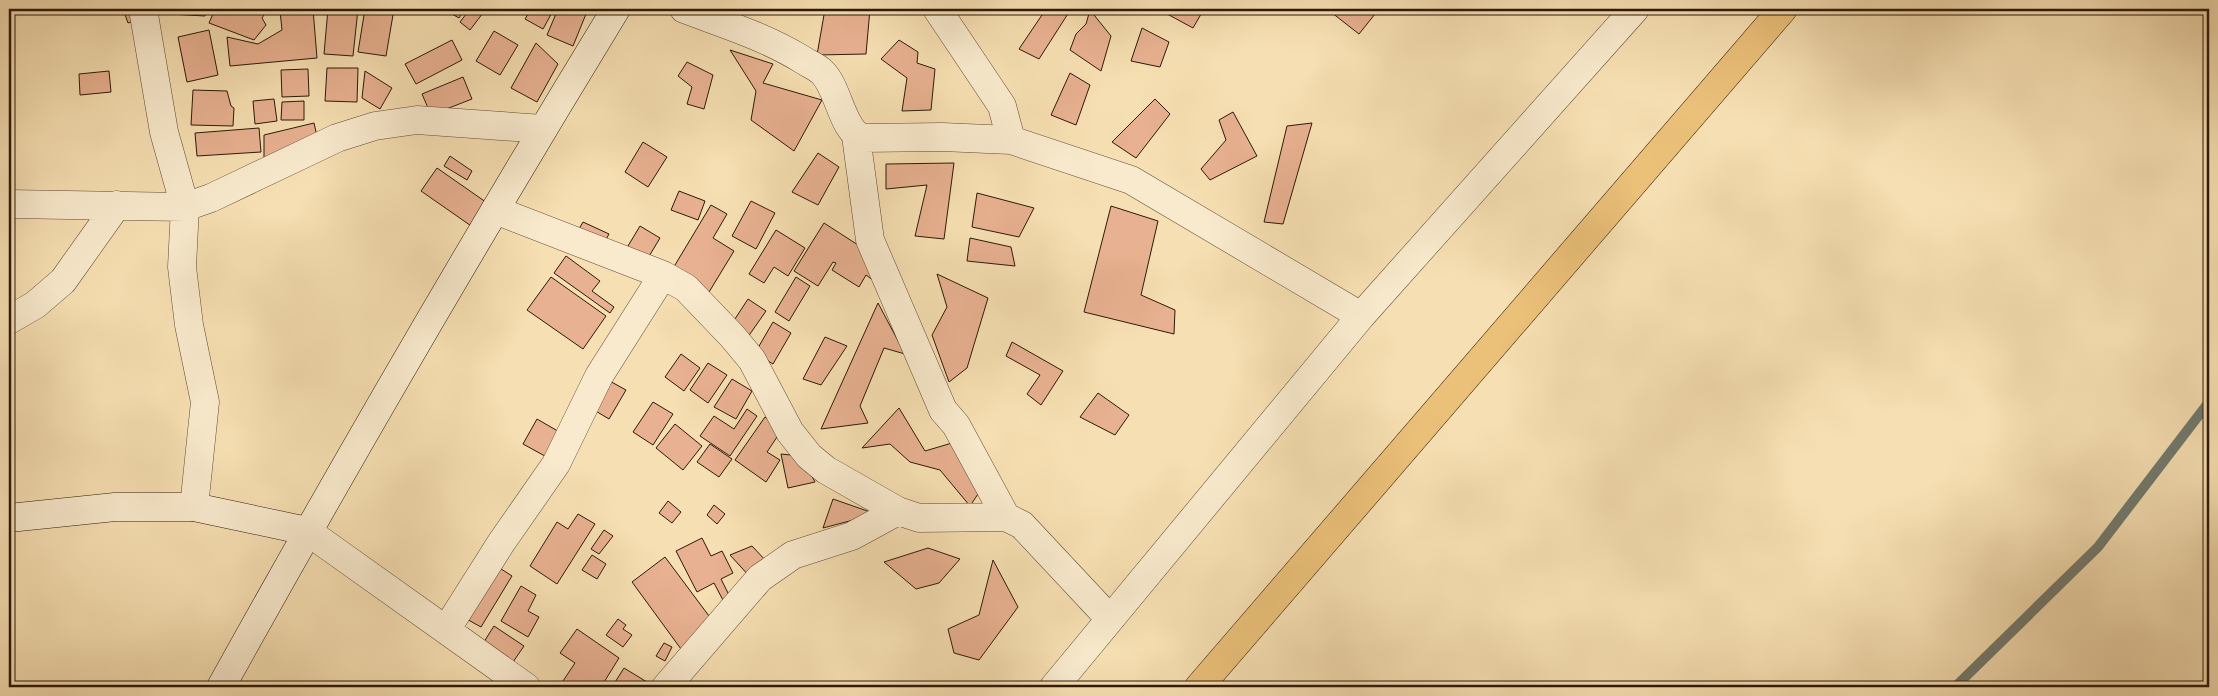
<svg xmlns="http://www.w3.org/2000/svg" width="2218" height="696" font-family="'Libre Bodoni',serif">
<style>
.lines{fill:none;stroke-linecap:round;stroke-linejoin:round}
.stream{stroke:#717a6f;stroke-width:10}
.building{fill:#e8b191;stroke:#2d190a}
.street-casing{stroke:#5f4a34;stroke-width:29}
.secondary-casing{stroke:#2d190a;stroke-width:29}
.highway-casing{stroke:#2d190a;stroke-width:29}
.street{stroke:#f9eacd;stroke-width:28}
.secondary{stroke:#f9eacd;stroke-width:28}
.highway{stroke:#ebc079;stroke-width:28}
</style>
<rect width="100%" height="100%" fill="#f6dfb2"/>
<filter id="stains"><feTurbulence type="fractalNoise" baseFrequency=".004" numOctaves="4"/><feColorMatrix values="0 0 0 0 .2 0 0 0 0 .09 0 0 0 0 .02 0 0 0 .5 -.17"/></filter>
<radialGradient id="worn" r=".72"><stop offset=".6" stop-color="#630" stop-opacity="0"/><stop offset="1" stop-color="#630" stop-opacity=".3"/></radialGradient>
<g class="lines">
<path class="stream" d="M 1955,687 L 2098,547 L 2209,402"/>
</g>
<path class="building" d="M 123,9 L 139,9 L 142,18 L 128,23 Z
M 171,9 L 206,9 L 205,16 L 170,14 Z
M 215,9 L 276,9 L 268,9 L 262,18 L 266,25 L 254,40 L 209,23 Z
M 313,9 L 317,58 L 230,66 L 227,37 L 258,44 L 282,30 L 280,11 Z
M 328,9 L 358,9 L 353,56 L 324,54 Z
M 365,9 L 394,9 L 386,56 L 358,52 Z
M 443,9 L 465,9 L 459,18 Z
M 470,9 L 486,9 L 470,30 L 460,22 Z
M 531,9 L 554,9 L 543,29 L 525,19 Z
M 558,9 L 588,9 L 573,46 L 547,35 Z
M 825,9 L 870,9 L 866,54 L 817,55 Z
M 1046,9 L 1071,9 L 1039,59 L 1019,49 Z
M 1158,9 L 1204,9 L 1193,28 Z
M 1327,9 L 1379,9 L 1359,34 Z
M 1090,10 L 1111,36 L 1101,71 L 1070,50 L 1076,34 L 1086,24 Z
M 1142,28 L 1169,42 L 1160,67 L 1131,61 Z
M 209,30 L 218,75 L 187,82 L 178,37 Z
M 494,31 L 518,45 L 500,75 L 476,61 Z
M 452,40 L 462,60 L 416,84 L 405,64 Z
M 899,40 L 918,52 L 917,63 L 935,69 L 931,110 L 902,111 L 907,78 L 881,59 Z
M 536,43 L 558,64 L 537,102 L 511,88 Z
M 730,50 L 773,64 L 763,83 L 822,100 L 794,151 L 751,120 L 756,91 Z
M 687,62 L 713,75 L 704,109 L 687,104 L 692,87 L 678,76 Z
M 327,68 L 358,68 L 357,102 L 325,101 Z
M 308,69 L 309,96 L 282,97 L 281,70 Z
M 109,71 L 111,92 L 80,95 L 79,74 Z
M 365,71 L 392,88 L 380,109 L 362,98 Z
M 1070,73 L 1090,85 L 1076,125 L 1051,115 Z
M 463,77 L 472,99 L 431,115 L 422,94 Z
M 193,90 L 227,91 L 231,106 L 234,108 L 233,126 L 191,125 Z
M 274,99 L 277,121 L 255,124 L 253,101 Z
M 1155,99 L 1170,114 L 1136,158 L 1112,142 Z
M 304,101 L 304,120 L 281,120 L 282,102 Z
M 1233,112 L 1257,156 L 1210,180 L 1201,169 L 1226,140 L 1219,120 Z
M 314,123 L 319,145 L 264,160 L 264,135 Z
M 1312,123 L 1283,224 L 1264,222 L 1287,126 Z
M 259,128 L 261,152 L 197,156 L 195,133 Z
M 643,142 L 667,157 L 648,187 L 625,172 Z
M 818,153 L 839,167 L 818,205 L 792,192 Z
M 450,156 L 472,171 L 467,180 L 444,166 Z
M 954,163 L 944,239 L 915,236 L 927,185 L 886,189 L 886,164 Z
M 437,168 L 493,207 L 477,230 L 421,191 Z
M 679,191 L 705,201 L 698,220 L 671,210 Z
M 977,193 L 1034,208 L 1019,237 L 972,227 Z
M 751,201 L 775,213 L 756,249 L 732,236 Z
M 711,205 L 727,214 L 713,238 L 734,251 L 706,297 L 669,275 Z
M 1111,206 L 1158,221 L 1141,295 L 1175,310 L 1174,334 L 1084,312 Z
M 583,222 L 609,234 L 603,245 L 576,234 Z
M 824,223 L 872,254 L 878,284 L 866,275 L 859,287 L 832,270 L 836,263 L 833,262 L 818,286 L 794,271 Z
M 640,226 L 660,238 L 645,263 L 625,251 Z
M 776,230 L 805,248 L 788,276 L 774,267 L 764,283 L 749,274 Z
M 970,238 L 1011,247 L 1015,266 L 967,261 Z
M 566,256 L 600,281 L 592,291 L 614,307 L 610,313 L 554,273 Z
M 937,274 L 988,298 L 967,368 L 949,382 L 932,335 L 947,307 Z
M 551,277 L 606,316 L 583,349 L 527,310 Z
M 796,277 L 810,286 L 789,321 L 775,312 Z
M 748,299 L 766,311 L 743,344 L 729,328 Z
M 878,303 L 905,354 L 884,348 L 860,406 L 868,423 L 821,429 Z
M 773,322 L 791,333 L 773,364 L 755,353 Z
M 825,337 L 847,346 L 821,385 L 803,379 Z
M 1012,342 L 1063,371 L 1041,405 L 1027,394 L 1040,375 L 1006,356 Z
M 681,354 L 700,368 L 684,391 L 665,377 Z
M 708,363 L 727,375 L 708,403 L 690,390 Z
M 606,379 L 626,390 L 609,419 L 589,407 Z
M 732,379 L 752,391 L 736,419 L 714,407 Z
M 1098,393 L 1129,415 L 1115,435 L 1080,417 Z
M 653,402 L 673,414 L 653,445 L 633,432 Z
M 899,408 L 925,451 L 952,443 L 978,494 L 970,506 L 940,470 L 910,462 L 890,444 L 862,448 Z
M 747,409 L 757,416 L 730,456 L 700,436 L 714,416 L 734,429 Z
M 765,417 L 783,428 L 767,452 L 780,460 L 766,482 L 735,460 Z
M 537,419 L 568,437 L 554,461 L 523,444 Z
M 675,424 L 702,446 L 683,470 L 656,448 Z
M 710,444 L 732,459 L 719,477 L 697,462 Z
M 781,454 L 801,456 L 815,482 L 788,488 Z
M 833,499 L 876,514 L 823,528 Z
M 668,501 L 681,512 L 672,523 L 659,513 Z
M 714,505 L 725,514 L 717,524 L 707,515 Z
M 578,514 L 595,524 L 557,584 L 530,566 L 557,522 L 568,529 Z
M 604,530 L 613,536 L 599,554 L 591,549 Z
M 702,538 L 711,556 L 722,551 L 733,573 L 721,579 L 732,601 L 725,604 L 714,583 L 697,592 L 676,551 Z
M 752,546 L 768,563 L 751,578 L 730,555 Z
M 928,548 L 960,559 L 939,583 L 916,589 L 884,562 Z
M 592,555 L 606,564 L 597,579 L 582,570 Z
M 665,557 L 715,624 L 681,649 L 632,582 Z
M 993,560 L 1018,607 L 979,660 L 954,653 L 948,629 L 979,615 Z
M 495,565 L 512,576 L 481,627 L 463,617 Z
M 521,586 L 536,595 L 528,611 L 539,617 L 528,637 L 501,621 Z
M 618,619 L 626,625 L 623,629 L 632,635 L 623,647 L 606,635 Z
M 494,626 L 524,646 L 511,665 L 482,645 Z
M 577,629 L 619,658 L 601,687 L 559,687 L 575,663 L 560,653 Z
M 664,643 L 672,647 L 665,661 L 656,656 Z
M 624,668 L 647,682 L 643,687 L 612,687 Z"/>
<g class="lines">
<defs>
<path id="street" d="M 143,9 L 164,132 L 185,207 L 182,267 L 189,325 L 205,402 L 194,507
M 684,9 C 724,24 766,37 803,60 C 809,64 817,67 822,72 C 839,88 842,132 863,138 L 942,137 L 1011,140 L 1131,180 L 1361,316
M 937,9 L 1002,106 L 1011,140
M 856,136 L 870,240 L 943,410 L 956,425 L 1006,517
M 9,204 L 185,207 L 211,198 L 337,138 L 375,126 L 417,120 L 543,129
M 495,210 L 663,275 L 686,288 L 732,336 L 752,360 L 790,432 L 809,456 L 826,470 L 898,511 L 919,518 L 1006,517 L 1022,525 L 1110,619
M 9,320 L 35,305 L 63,281 L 117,205
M 307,531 L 526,687
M 446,630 L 501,543 L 556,464 L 599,376 L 663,275
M 666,687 L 760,578 L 793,555 L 852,536 L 898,511
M 1054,687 L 1361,316 L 1635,9"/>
<path id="secondary" d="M 9,518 L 115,507 L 194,507 L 307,531
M 221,687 C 348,458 480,232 616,9"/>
<path id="highway" d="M 1199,687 L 1783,9"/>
</defs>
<use href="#street" class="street-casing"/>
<use href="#secondary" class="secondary-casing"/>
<use href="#highway" class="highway-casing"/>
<use href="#street" class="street"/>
<use href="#secondary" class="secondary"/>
<use href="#highway" class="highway"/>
</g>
<rect width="2218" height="696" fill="none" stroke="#f6dfb2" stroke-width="30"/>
<rect x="10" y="10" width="2198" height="676" fill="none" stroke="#2d190a" stroke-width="2.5"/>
<rect x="15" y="15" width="2188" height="666" fill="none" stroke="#2d190a"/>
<rect width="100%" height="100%" filter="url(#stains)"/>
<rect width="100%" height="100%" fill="url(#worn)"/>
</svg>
